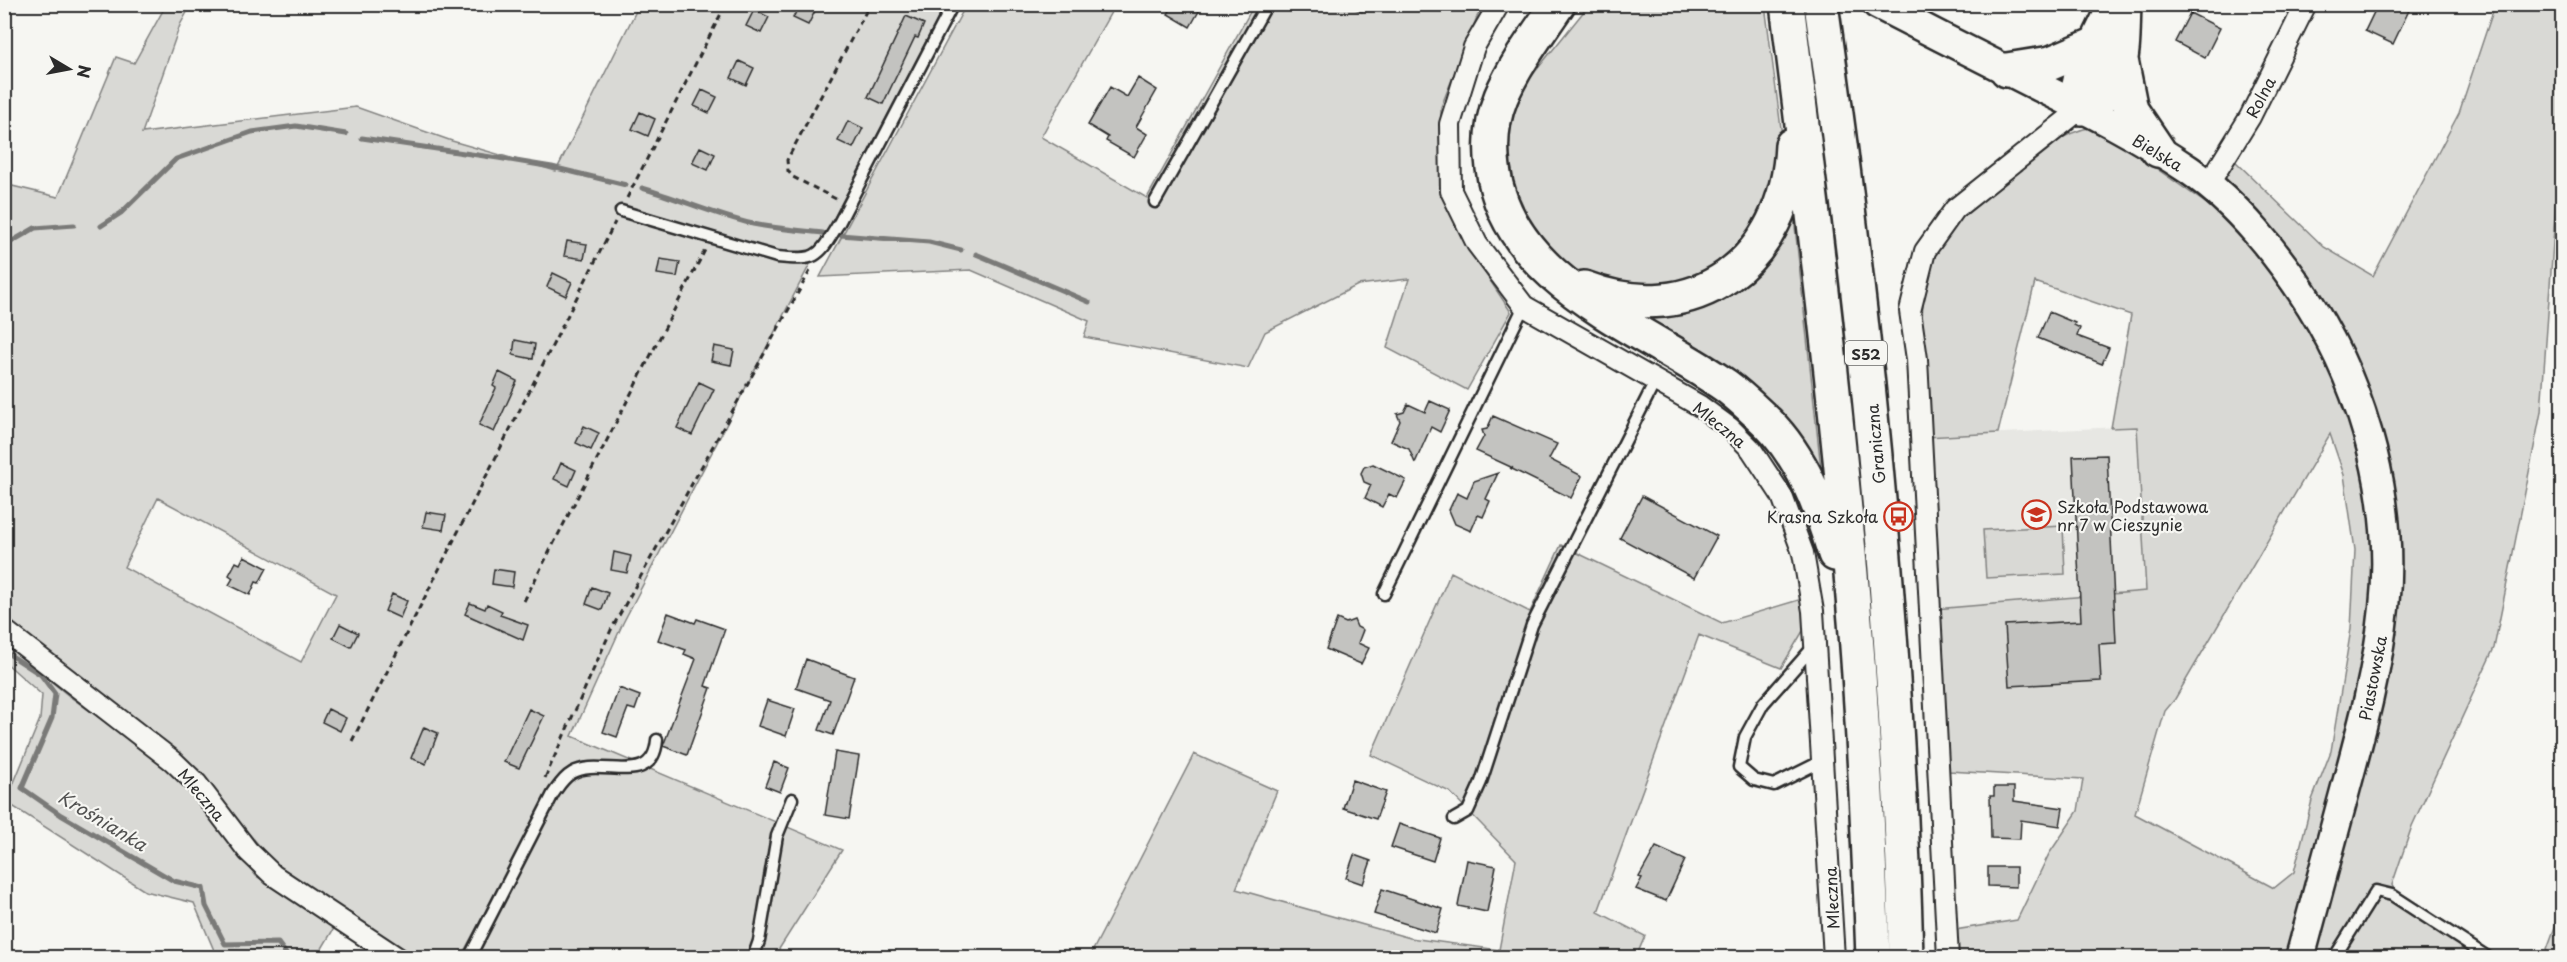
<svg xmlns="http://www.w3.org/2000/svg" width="2567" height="962" font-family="'Playpen Sans',sans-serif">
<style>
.built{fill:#e7e7e3}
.green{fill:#d9d9d5;stroke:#828280;stroke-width:1.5;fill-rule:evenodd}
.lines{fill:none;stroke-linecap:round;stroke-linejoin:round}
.stream{stroke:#7a7a78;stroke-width:5}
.building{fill:#c3c3c0;stroke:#2b2b2b;stroke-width:1.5}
.lane-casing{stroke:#2b2b2b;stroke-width:15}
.street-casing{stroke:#2b2b2b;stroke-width:24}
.secondary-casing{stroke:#2b2b2b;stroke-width:33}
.highway-casing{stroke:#2b2b2b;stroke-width:38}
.path{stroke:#2b2b2b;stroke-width:3;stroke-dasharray:6 4.5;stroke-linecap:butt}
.lane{stroke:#f6f6f2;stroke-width:10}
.street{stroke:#f6f6f2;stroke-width:20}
.secondary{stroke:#f6f6f2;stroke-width:28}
.highway{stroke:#f6f6f2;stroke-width:33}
.labels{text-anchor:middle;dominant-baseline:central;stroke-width:4.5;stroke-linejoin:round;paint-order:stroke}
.shield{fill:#f6f6f2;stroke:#686867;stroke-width:1.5}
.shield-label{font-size:15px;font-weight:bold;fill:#2b2b2b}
.street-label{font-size:16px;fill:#2b2b2b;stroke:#f6f6f2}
.poi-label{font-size:16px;fill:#2b2b2b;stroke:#f6f6f2;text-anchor:start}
.water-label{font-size:18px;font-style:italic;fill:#525251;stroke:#f6f6f2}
</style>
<rect width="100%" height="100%" fill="#f6f6f2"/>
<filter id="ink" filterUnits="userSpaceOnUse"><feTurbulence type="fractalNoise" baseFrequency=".0167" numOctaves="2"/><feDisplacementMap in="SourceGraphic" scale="12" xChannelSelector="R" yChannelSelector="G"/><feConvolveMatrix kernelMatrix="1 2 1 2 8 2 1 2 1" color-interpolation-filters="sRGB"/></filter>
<g filter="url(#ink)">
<path class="built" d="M 2137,426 L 2146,592 L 1935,609 L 1926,437 Z"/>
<path class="green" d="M 1464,4 L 1479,12 L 1441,107 L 1441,192 L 1475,258 L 1511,312 L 1467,390 L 1387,348 L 1409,279 L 1358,285 L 1265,332 L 1248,368 L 1084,337 L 1089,321 L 971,270 L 820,277 L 966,5 L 1115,5 L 1041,137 L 1147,198 L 1254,5 L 1347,5 L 1362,12 L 1366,5 Z
M 166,5 L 191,5 L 180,25 L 142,133 L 356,107 L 452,141 L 556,171 L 639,5 L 945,5 L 623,623 L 572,736 L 842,850 L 774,957 L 476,957 L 497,916 L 524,839 L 461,957 L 409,957 L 280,870 L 182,755 L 5,618 L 4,184 L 58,197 L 116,57 L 134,63 ZM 158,498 L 336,594 L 301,662 L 124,567 Z
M 1589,5 L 1765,5 L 1782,136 L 1775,187 L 1753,234 L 1728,261 L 1693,280 L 1663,288 L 1589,278 L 1552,254 L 1524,220 L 1509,178 L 1509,126 L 1526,83 Z
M 2495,5 L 2562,5 L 2562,116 L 2541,412 L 2494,648 L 2412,826 L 2392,885 L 2403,909 L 2481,957 L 2319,957 L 2318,941 L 2397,553 L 2374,406 L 2342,344 L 2223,182 L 2234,160 L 2324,247 L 2373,276 L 2459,113 Z
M 2093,127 L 2106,133 L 2228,219 L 2304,313 L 2347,404 L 2365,470 L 2375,555 L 2363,670 L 2290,957 L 2064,958 L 2047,954 L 2046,958 L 1956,957 L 1955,930 L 2017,920 L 2049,854 L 2078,811 L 2083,779 L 1949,771 L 1945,699 L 1935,609 L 2146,591 L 2137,427 L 2111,428 L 2131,315 L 2035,282 L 1998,433 L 1926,437 C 1924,372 1908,284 1950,229 C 1966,208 1991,192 2011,175 C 2035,155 2062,132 2093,127 ZM 2330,434 L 2344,475 L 2355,550 L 2351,629 L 2331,751 L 2312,800 L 2294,872 L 2274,888 L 2135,814 L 2165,711 L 2175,699 Z
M 1791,217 L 1794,217 L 1822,478 L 1621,311 L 1645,311 Z
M 2063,526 L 2065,574 L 1986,578 L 1983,530 Z
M 1561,545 L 1722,623 L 1802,599 L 1803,631 L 1781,668 L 1699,635 L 1598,912 L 1645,936 L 1636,957 L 1089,958 L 1194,754 L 1277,791 L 1236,889 L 1410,938 L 1499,950 L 1516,860 L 1450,792 L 1371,755 L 1451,572 L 1530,612 Z
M 4,643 L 69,696 L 183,778 L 256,876 L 336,925 L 317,957 L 216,955 L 194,903 L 145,891 L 6,802 L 40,719 L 42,695 L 5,662 Z
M 2562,908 L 2562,957 L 2544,957 Z"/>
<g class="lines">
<path class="stream" d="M 362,138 L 498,158 L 552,167 L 626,185
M 642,188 C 680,199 715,215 753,224 C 776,229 800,230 823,233
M 101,226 L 121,213 L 176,159 L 252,132 L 296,126 L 346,134
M 840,235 L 929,242 L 961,250
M 4,246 L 35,228 L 74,225
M 976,254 L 1089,302
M 4,651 L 41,675 L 55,694 L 52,718 L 22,788 L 61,815 L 174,881 L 203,888 L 206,906 L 225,944 L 278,943 L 289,958"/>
</g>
<path class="building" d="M 800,4 L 807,4 L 816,9 L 808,25 L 793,18 Z
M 1174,4 L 1203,4 L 1190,27 L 1168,14 Z
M 2378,4 L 2412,4 L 2393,44 L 2365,31 Z
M 754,10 L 769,17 L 761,33 L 746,26 Z
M 2190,13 L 2220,28 L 2205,58 L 2175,42 Z
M 906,16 L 924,24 L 918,38 L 915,37 L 883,104 L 868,97 Z
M 739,61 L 754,68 L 746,85 L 731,78 Z
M 1138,78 L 1157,90 L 1136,127 L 1147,134 L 1134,157 L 1106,141 L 1108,137 L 1088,125 L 1110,87 L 1127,97 Z
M 702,90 L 717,97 L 709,113 L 694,106 Z
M 640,112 L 655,119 L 648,136 L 632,129 Z
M 848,121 L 863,128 L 853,148 L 838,141 Z
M 700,147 L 715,154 L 708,170 L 692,163 Z
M 567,241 L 587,244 L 584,259 L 564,256 Z
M 660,259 L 680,262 L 677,277 L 657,274 Z
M 553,273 L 572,282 L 566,296 L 547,287 Z
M 2049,312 L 2075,323 L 2074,325 L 2080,328 L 2077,336 L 2109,348 L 2102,364 L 2038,338 Z
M 515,340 L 535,344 L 533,359 L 513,355 Z
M 714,346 L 734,350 L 731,365 L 711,361 Z
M 499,372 L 517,381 L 494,432 L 479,425 L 496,388 L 493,386 Z
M 699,382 L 714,389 L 692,435 L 677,428 Z
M 1430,401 L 1450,410 L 1440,432 L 1431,427 L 1415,463 L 1409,449 L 1391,441 L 1400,421 L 1397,414 L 1404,412 L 1408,404 L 1425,412 Z
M 1493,416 L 1557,444 L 1549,459 L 1582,476 L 1571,498 L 1510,468 L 1513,468 L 1476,451 L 1484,436 L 1482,430 L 1487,429 Z
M 584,426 L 599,433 L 591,450 L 576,443 Z
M 2107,455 L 2116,643 L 2099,644 L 2101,681 L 2009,686 L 2005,625 L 2081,621 L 2073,456 Z
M 561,463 L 576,470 L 569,486 L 554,479 Z
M 1373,464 L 1406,480 L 1397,498 L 1389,494 L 1382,507 L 1365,498 L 1371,485 L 1364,482 L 1361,473 L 1364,467 Z
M 1498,473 L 1486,499 L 1490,501 L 1483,517 L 1478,515 L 1471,531 L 1455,524 L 1449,510 L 1457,493 L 1467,498 L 1474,481 Z
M 1642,496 L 1717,536 L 1694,578 L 1620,538 Z
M 426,512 L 446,515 L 443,530 L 423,527 Z
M 614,552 L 631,556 L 627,573 L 611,570 Z
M 244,556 L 267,568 L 259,583 L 256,582 L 250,595 L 229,585 L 233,578 L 229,575 L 236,562 L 240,564 Z
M 494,569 L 514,572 L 512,587 L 492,584 Z
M 592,587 L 608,593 L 602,610 L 586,604 Z
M 392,594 L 407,601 L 400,618 L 385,611 Z
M 470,603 L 485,609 L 487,604 L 502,611 L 500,615 L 528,625 L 523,640 L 465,614 Z
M 668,613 L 695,623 L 697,619 L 725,629 L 705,686 L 711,688 L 687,755 L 663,746 L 696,659 L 684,654 L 686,650 L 658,640 Z
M 1337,619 L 1346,623 L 1354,620 L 1357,627 L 1363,630 L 1358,643 L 1369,648 L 1361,664 L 1326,649 Z
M 340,624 L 358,633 L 351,647 L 333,638 Z
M 806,659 L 854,677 L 833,735 L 819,730 L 830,700 L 796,688 Z
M 619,688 L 640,696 L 635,710 L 628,708 L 617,737 L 603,732 Z
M 767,700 L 795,709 L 786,736 L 758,726 Z
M 328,709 L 346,718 L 340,731 L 322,722 Z
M 529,709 L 544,716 L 519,768 L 504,762 Z
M 424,727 L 438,733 L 426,764 L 411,758 Z
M 835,752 L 859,756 L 849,819 L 825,815 Z
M 774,762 L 789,768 L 780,792 L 765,786 Z
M 1352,780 L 1386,792 L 1376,819 L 1343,808 Z
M 1994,787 L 2014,787 L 2014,801 L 2063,808 L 2060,826 L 2021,820 L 2020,839 L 1991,838 L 1990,796 L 1994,796 Z
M 1399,824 L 1440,838 L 1433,861 L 1391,847 Z
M 1656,847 L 1685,860 L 1666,901 L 1636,889 L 1642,878 L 1639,877 Z
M 1354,855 L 1371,861 L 1363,884 L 1346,878 Z
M 1467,860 L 1496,866 L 1487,912 L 1458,906 Z
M 1988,867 L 2016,867 L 2016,887 L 1988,886 Z
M 1382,889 L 1443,909 L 1436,933 L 1374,914 Z"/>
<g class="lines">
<defs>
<path id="lane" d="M 1155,202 L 1267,4
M 621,211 L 777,257 C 819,261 818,257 839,223 L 953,4
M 1384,594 L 1524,306
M 1815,645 L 1763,704 L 1745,737 L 1739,767 L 1754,780 L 1774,785 L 1822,761
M 1454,819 L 1468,811 L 1481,782 L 1532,625 L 1656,380
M 469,958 L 553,794 C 558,787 563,778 572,773 C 600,756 653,790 657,740
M 753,958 L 759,941 L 777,836 L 792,799
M 2334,958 L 2376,891 L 2392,895 L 2489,958"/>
<path id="street" d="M 1499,4 L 1474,47 L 1450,124 L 1451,191 L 1477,244 L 1524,306 L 1700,406 L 1730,428 L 1751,449 L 1782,496 L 1803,553 L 1813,611 L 1834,958
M 2208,185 L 2250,117 L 2306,4
M 4,630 L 173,761 L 197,784 L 248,851 L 273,875 L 398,958
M 1948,958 L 1917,359 L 1910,311 L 1925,251 L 1955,209 L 2082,108"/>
<path id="secondary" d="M 1877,4 C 1931,32 1986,60 2040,87 C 2091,112 2142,138 2189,170 C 2237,203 2280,257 2311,306 C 2366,394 2395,504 2384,608 C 2378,669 2362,728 2346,787 C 2331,844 2315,901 2300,958"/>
<path id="highway" d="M 1558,4 C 1538,34 1515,64 1501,97 C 1492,119 1490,145 1493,168 C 1507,283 1644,328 1726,386 C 1741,397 1754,410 1767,422 C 1803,458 1821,508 1835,554
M 1787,4 C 1813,210 1838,415 1855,621 C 1864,733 1869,845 1873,958
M 1821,4 C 1866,320 1898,638 1906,958
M 2116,4 L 2081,76 L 2078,90 L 2082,108 C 2128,92 2122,45 2124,4
M 2121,60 L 2131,110 L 2158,150
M 2007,70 L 2051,63 L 2096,44
M 1584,288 C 1695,331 1787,261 1792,145"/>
</defs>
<use href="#lane" class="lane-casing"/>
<use href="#street" class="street-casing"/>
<use href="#secondary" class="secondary-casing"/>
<use href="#highway" class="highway-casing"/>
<path class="path" d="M 627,198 L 726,4
M 836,199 L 793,177 L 788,171 L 787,160 L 870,4
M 524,601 L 705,250
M 352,741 L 615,222
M 545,778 L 611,630 L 810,271"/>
<use href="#lane" class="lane"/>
<use href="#street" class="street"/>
<use href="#secondary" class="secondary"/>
<use href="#highway" class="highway"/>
</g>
</g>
<defs>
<symbol id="school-ring" viewBox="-11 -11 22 22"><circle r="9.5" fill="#f6f6f2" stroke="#c8321e" stroke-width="1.5"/><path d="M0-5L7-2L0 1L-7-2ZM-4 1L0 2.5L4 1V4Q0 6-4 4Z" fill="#c8321e"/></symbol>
<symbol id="bus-ring" viewBox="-11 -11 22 22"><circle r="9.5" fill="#f6f6f2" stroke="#c8321e" stroke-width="1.5"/><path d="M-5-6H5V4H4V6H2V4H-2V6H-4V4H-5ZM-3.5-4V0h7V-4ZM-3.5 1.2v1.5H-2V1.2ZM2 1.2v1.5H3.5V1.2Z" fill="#c8321e"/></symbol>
</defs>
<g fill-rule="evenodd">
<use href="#school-ring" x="2020" y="498" width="33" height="33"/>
<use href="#bus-ring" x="1882" y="500" width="33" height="33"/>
</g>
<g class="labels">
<rect class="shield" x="1845" y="341" width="42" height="24" rx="4.5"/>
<g class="shield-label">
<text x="1866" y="353">S52</text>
</g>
<g class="street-label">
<text transform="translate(2260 97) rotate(-62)">Rolna</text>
<text transform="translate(2158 152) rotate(31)">Bielska</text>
<text transform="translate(1720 424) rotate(39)">Mleczna</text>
<text transform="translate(1875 444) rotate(-95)">Graniczna</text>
<text transform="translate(2372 678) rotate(-79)">Piastowska</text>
<text transform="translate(202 794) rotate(50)">Mleczna</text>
<text transform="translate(1831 898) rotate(-93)">Mleczna</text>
</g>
<g class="poi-label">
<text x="2057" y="506">Szkoła Podstawowa<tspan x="2057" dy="18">nr 7 w Cieszynie</tspan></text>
<text x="1878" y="516" text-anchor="end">Krasna Szkoła</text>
</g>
<g class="water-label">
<text transform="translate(103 820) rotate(31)">Krośnianka</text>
</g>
</g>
<rect width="2567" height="962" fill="none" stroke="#f6f6f2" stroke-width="24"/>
<rect x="12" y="12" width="2543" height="938" fill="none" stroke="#2b2b2b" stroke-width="2" filter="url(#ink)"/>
<g transform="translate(69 69) rotate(100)" stroke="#f6f6f2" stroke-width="4.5" paint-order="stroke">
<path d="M0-4.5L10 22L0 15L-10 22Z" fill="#2b2b2b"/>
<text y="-9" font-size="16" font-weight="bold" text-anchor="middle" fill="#2b2b2b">N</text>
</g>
</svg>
